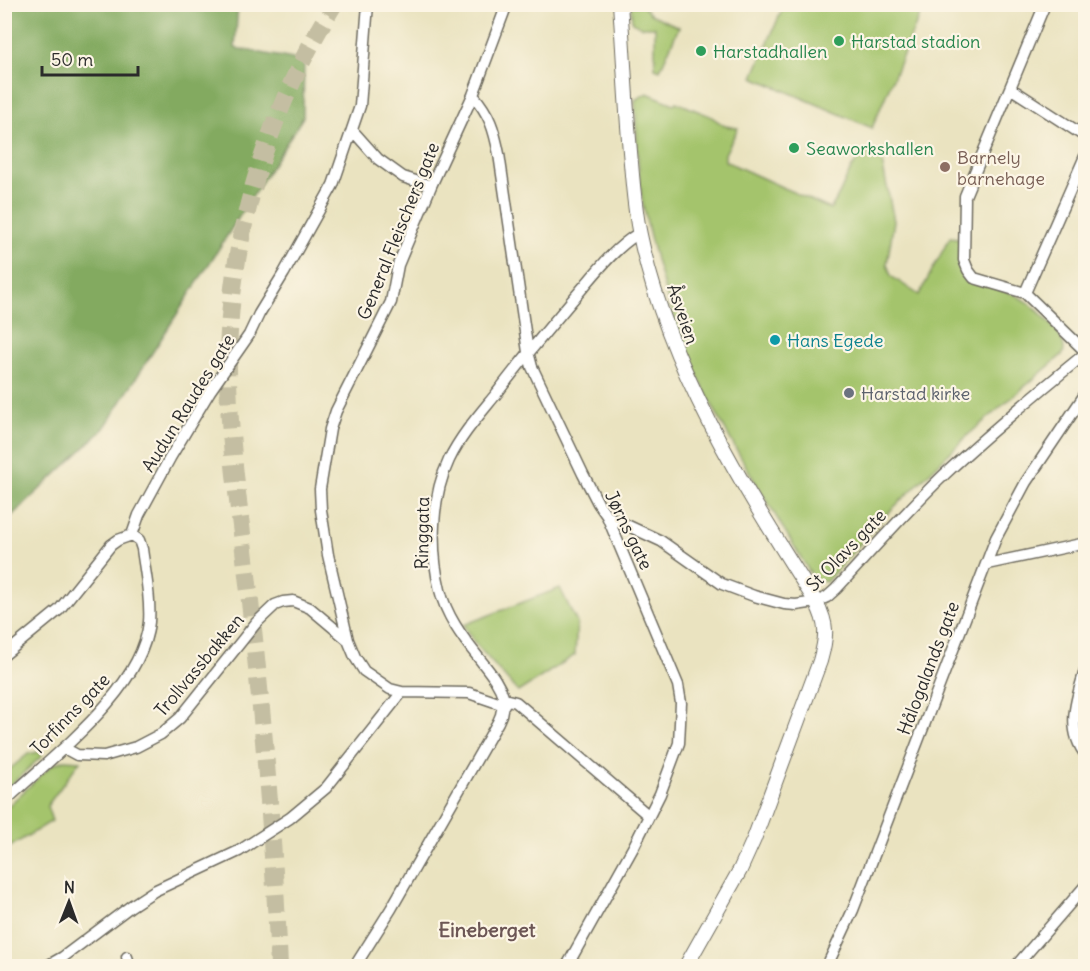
<svg xmlns="http://www.w3.org/2000/svg" width="1090" height="971" font-family="Delius,sans-serif">
<style>
.green{fill:#a4c46c;stroke:#68784c;stroke-width:1.5}
.forest{fill:#83aa60;stroke:#576a46;stroke-width:1.5}
.lines{fill:none;stroke-linecap:round;stroke-linejoin:round}
.trunk-tunnel{stroke:#c4bea2;stroke-width:18;stroke-dasharray:18 9;stroke-linecap:butt}
.minor-casing{stroke:#6e6b5f;stroke-width:13}
.tertiary-casing{stroke:#6e6b5f;stroke-width:16}
.minor{stroke:#fff;stroke-width:10}
.tertiary{stroke:#fff;stroke-width:14}
.leisure-dot{fill:#2e9e5b;stroke:#fcf5e5;stroke-width:2}
.education-dot{fill:#8d6e63;stroke:#fcf5e5;stroke-width:2}
.culture-dot{fill:#0f9aa8;stroke:#fcf5e5;stroke-width:2}
.worship-dot{fill:#6b7280;stroke:#fcf5e5;stroke-width:2}
.labels{text-anchor:middle;dominant-baseline:central;stroke-width:4.5;stroke-linejoin:round;paint-order:stroke}
.leisure-label{font-size:18px;fill:#27864d;stroke:#fcf5e5;text-anchor:start}
.education-label{font-size:18px;fill:#785e54;stroke:#fcf5e5;text-anchor:start}
.street-label{font-size:18px;fill:#2b2b2b;stroke:#fcf5e5}
.culture-label{font-size:18px;fill:#0d838f;stroke:#fcf5e5;text-anchor:start}
.worship-label{font-size:18px;fill:#5b616d;stroke:#fcf5e5;text-anchor:start}
.neighbourhood-label{font-size:20px;font-weight:bold;fill:#6c5655;stroke:#fcf5e5}
</style>
<rect width="100%" height="100%" fill="#fcf5e5"/>
<filter id="ink" filterUnits="userSpaceOnUse"><feTurbulence type="fractalNoise" baseFrequency=".0167" numOctaves="2"/><feDisplacementMap in="SourceGraphic" scale="12" xChannelSelector="R" yChannelSelector="G"/><feConvolveMatrix kernelMatrix="1 2 1 2 8 2 1 2 1" color-interpolation-filters="sRGB"/></filter>
<filter id="wash" filterUnits="userSpaceOnUse"><feTurbulence type="fractalNoise" baseFrequency=".008" numOctaves="4" result="noise"/><feDisplacementMap in="SourceGraphic" scale="24" xChannelSelector="R" yChannelSelector="G"/><feGaussianBlur stdDeviation="1.35" result="paint"/><feColorMatrix in="noise" values="0 0 0 0 0 0 0 0 0 0 0 0 0 0 0 0 0 1.4 0 .05"/><feComposite in="paint" operator="in"/></filter>
<g filter="url(#wash)">
<rect width="100%" height="100%" fill="#eae3c0"/>
<path class="green" d="M 631,5 L 642,5 L 650,14 L 679,27 L 660,70 L 655,68 L 655,27 L 642,27 L 632,22 Z
M 784,5 L 924,5 L 872,128 L 753,77 Z
M 647,93 L 674,104 L 676,102 L 710,116 L 725,126 L 738,128 L 725,154 L 725,161 L 830,209 C 846,191 849,148 880,152 L 894,221 L 887,264 L 891,276 L 919,295 L 950,237 L 959,238 C 961,253 959,269 969,280 C 985,285 1004,289 1019,297 C 1033,305 1070,336 1063,354 L 968,435 L 883,518 L 826,582 L 815,579 L 810,573 C 765,496 714,421 681,337 C 665,295 652,249 643,205 C 637,174 637,133 635,100 Z
M 560,588 L 577,623 L 575,655 L 518,692 L 475,643 L 463,625 Z
M 38,752 L 42,756 L 5,790 L 5,773 L 28,754 Z
M 64,760 L 80,761 L 47,806 L 52,821 L 5,850 L 5,809 L 52,765 Z"/>
<path class="forest" d="M 5,4 L 238,5 L 235,48 L 304,61 L 303,117 L 103,430 L 5,522 Z"/>
</g>
<g filter="url(#ink)">
<g class="lines">
<path class="trunk-tunnel" d="M 279,966 C 274,848 264,729 251,611 C 244,543 233,474 229,405 C 221,263 260,125 334,4"/>
<defs>
<path id="minor" d="M 1010,88 L 1086,137
M 473,95 C 490,115 494,129 499,154 L 528,352 L 532,367 L 583,474 L 598,503 L 607,516 L 678,685 L 681,703 L 679,743 L 660,794 L 634,846 L 567,966
M 353,131 L 378,159 L 403,177 L 431,186
M 1086,154 L 1025,293 L 1086,352
M 639,233 C 613,249 595,274 575,297 C 548,329 522,360 497,393 C 480,414 461,435 449,460 C 431,498 430,550 440,590 C 446,615 462,637 478,657 C 489,671 499,682 504,699 L 516,702 L 649,816
M 1025,293 L 974,278 L 968,270 L 964,260 L 965,196 L 1045,4
M 607,516 L 661,541 L 722,584 L 754,596 L 784,604 L 796,605 L 816,602 L 827,597 L 836,589 C 872,550 907,510 946,473 C 991,431 1038,392 1086,353
M 132,535 L 139,515 L 170,458 L 210,391 L 249,335 L 259,314 L 284,273 L 333,185 L 360,106 L 368,4
M 987,564 L 1086,543
M 4,655 L 59,610 L 111,545 L 118,540 L 132,535
M 1086,667 C 1078,695 1064,728 1086,755
M 504,705 L 469,693 L 402,692 L 390,689 L 364,671 L 355,657 L 348,640 L 328,555 L 321,510 L 320,489 L 330,429 L 336,411 L 391,302 L 398,265 L 431,186 L 473,95 L 507,4
M 64,748 L 77,755 L 104,756 L 136,747 L 161,734 L 180,718 L 256,623 L 275,605 L 283,602 L 293,601 L 310,608 L 348,640
M 4,802 C 51,757 142,691 149,622 C 151,598 145,572 142,549 L 139,540 L 132,535
M 127,957 L 130,966
M 47,966 L 63,957 L 131,906 L 154,891 L 239,851 L 290,818 L 326,788 L 402,692
M 355,966 L 391,909 L 498,722 L 501,715 L 504,699
M 827,966 L 853,910 L 996,538 L 1026,482 L 1086,393
M 1016,966 L 1086,885"/>
<path id="tertiary" d="M 620,4 C 624,57 626,110 631,163 C 633,187 635,212 640,235 C 668,369 744,488 816,602 C 828,625 827,636 820,661 L 754,839 L 740,870 L 686,966"/>
</defs>
<use href="#minor" class="minor-casing"/>
<use href="#tertiary" class="tertiary-casing"/>
<use href="#minor" class="minor"/>
<use href="#tertiary" class="tertiary"/>
</g>
</g>
<g class="leisure-dot">
<circle cx="839" cy="41" r="6"/>
<circle cx="701" cy="51" r="6"/>
<circle cx="794" cy="148" r="6"/>
</g>
<circle class="education-dot" cx="945" cy="167" r="6"/>
<circle class="culture-dot" cx="775" cy="340" r="6"/>
<circle class="worship-dot" cx="849" cy="393" r="6"/>
<g class="labels">
<g class="leisure-label">
<text x="851" y="41">Harstad stadion</text>
<text x="713" y="51">Harstadhallen</text>
<text x="806" y="148">Seaworkshallen</text>
</g>
<g class="education-label">
<text x="957" y="157">Barnely<tspan x="957" dy="21">barnehage</tspan></text>
</g>
<g class="street-label">
<text transform="translate(398 231) rotate(-68)">General Fleischers gate</text>
<text transform="translate(683 314) rotate(71)">Åsveien</text>
<text transform="translate(188 403) rotate(-58)">Audun Raudes gate</text>
<text transform="translate(629 530) rotate(64)">Jørns gate</text>
<text transform="translate(422 533) rotate(-89)">Ringgata</text>
<text transform="translate(846 550) rotate(-46)">St Olavs gate</text>
<text transform="translate(199 665) rotate(-50)">Trollvassbakken</text>
<text transform="translate(928 668) rotate(-69)">Hålogalands gate</text>
<text transform="translate(70 714) rotate(-46)">Torfinns gate</text>
</g>
<g class="culture-label">
<text x="787" y="340">Hans Egede</text>
</g>
<g class="worship-label">
<text x="861" y="393">Harstad kirke</text>
</g>
<g class="neighbourhood-label">
<text x="487" y="929">Eineberget</text>
</g>
</g>
<rect width="1090" height="971" fill="none" stroke="#fcf5e5" stroke-width="24"/>
<g transform="translate(69 902) rotate(1)" stroke="#fcf5e5" stroke-width="4.5" paint-order="stroke">
<path d="M0-4.5L10 22L0 15L-10 22Z" fill="#2b2b2b"/>
<text y="-9" font-size="16" font-weight="bold" text-anchor="middle" fill="#2b2b2b">N</text>
</g>
<path d="M42 66v9h96v-9" fill="none" stroke="#2b2b2b" stroke-width="3"/>
<text x="51" y="66" font-size="18" fill="#2b2b2b" stroke="#fcf5e5" stroke-width="4.5" paint-order="stroke">50 m</text>
</svg>
